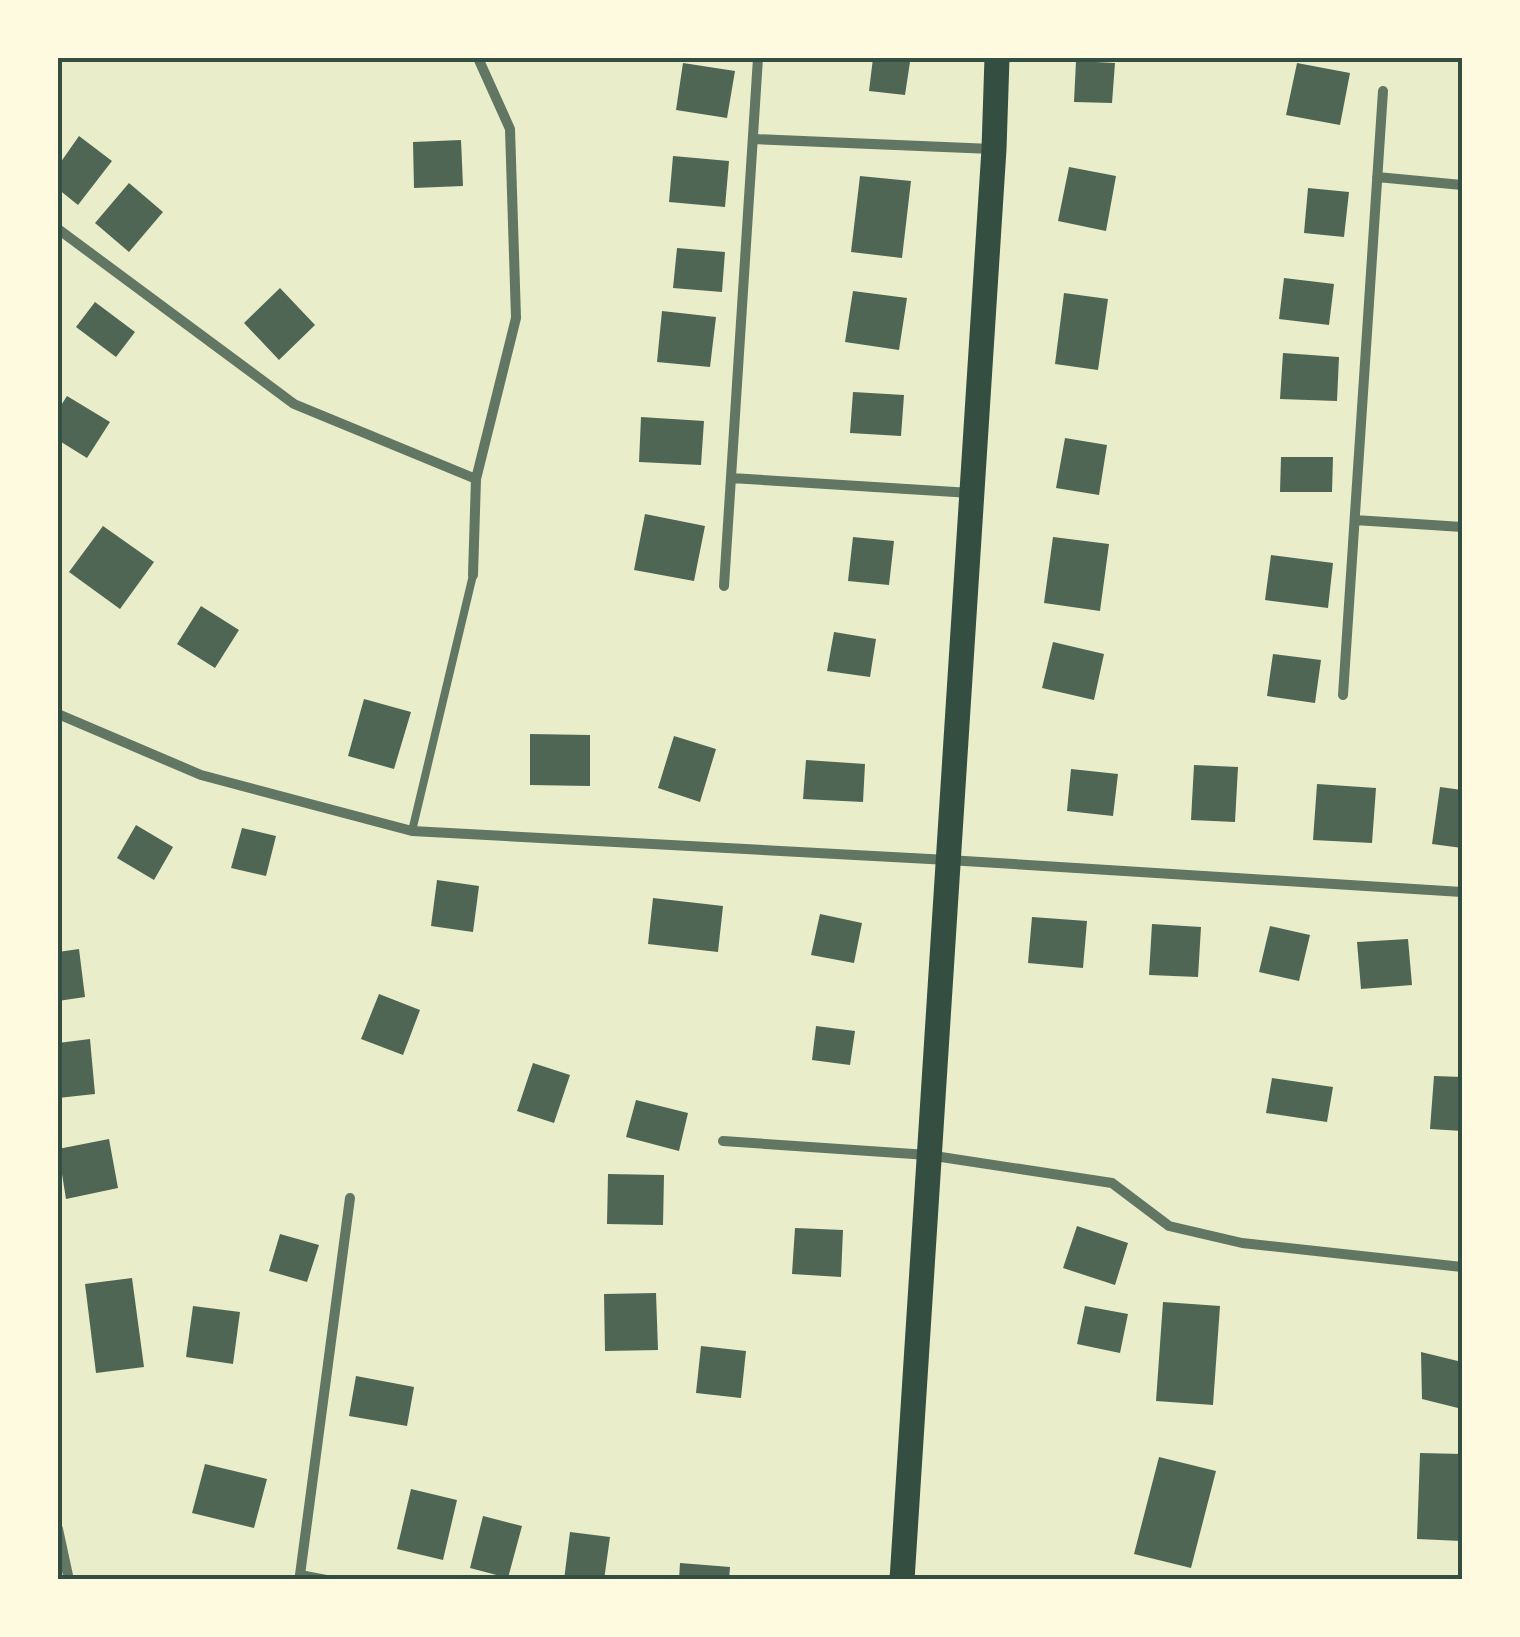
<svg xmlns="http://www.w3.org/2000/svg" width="1520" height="1637" font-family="'Work Sans',sans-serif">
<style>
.building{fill:#4f6655}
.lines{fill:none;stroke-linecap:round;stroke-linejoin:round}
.service{stroke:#617663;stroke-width:8}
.minor{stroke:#617663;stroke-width:10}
.primary{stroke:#344e41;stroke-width:25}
.neatline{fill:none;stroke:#344e41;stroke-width:4}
</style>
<rect width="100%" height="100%" fill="#e9edc9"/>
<path class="building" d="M 873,58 L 910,62 L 905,95 L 869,91 Z
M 1076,61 L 1115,63 L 1112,103 L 1074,102 Z
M 683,63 L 735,71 L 727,118 L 676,110 Z
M 1297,63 L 1350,73 L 1340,125 L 1286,115 Z
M 79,136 L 112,161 L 78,205 L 58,189 L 58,166 Z
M 461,140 L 463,186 L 414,188 L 413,142 Z
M 673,156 L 729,161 L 725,207 L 669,202 Z
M 1069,167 L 1116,176 L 1106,231 L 1058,221 Z
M 860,176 L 911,181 L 902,258 L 851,252 Z
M 129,183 L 163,212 L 129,252 L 95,223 Z
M 1308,188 L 1349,192 L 1344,237 L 1304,233 Z
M 677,248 L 725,252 L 722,292 L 673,288 Z
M 1284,278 L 1334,284 L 1329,325 L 1279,319 Z
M 280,288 L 315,325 L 279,360 L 244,323 Z
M 853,291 L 907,298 L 899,350 L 845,342 Z
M 1064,293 L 1108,299 L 1098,370 L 1055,364 Z
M 95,302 L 135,332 L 116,357 L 76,327 Z
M 662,311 L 716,317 L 710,367 L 657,362 Z
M 1283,353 L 1339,357 L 1337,401 L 1280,399 Z
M 853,392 L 904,395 L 901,436 L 850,433 Z
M 67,396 L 110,422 L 87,458 L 58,440 L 58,410 Z
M 641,417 L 704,421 L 701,465 L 639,462 Z
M 1065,438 L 1107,445 L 1099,495 L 1056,488 Z
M 1281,457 L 1333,457 L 1332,492 L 1280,492 Z
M 645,514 L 705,526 L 694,581 L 634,570 Z
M 103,526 L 154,562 L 120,609 L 69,572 Z
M 853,537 L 894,541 L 889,585 L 848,581 Z
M 1053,537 L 1109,544 L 1100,611 L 1044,603 Z
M 1271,555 L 1333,563 L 1328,608 L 1265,600 Z
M 201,606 L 239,630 L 215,668 L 177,644 Z
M 834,632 L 876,639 L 870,677 L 827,671 Z
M 1053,642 L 1104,654 L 1094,700 L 1042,688 Z
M 1273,654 L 1321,660 L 1315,703 L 1267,696 Z
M 364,699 L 411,712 L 394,769 L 348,756 Z
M 530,734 L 590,735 L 590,786 L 530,785 Z
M 674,736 L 716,749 L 700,802 L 658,788 Z
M 806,760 L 865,764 L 863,802 L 803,799 Z
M 1194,765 L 1238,767 L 1235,822 L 1191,820 Z
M 1071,769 L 1118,774 L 1113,816 L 1067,811 Z
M 1317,784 L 1376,788 L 1372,843 L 1313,840 Z
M 1440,787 L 1462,790 L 1462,848 L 1432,844 Z
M 136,825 L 173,847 L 154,880 L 117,858 Z
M 242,828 L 276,836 L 266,876 L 231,868 Z
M 437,880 L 479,886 L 473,932 L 431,926 Z
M 653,898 L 723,906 L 718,952 L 648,944 Z
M 820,914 L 862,923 L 854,963 L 811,955 Z
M 1032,917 L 1087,921 L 1083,968 L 1028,963 Z
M 1152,924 L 1201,927 L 1198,977 L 1149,975 Z
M 1270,926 L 1310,935 L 1299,981 L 1259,972 Z
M 1408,939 L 1412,985 L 1361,989 L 1357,942 Z
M 79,949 L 85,997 L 58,1001 L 58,952 Z
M 379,994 L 420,1010 L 403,1055 L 361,1039 Z
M 816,1026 L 855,1031 L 850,1065 L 812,1060 Z
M 90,1039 L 95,1094 L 58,1098 L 58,1043 Z
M 533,1063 L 570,1075 L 554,1123 L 517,1111 Z
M 1434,1076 L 1462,1077 L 1462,1131 L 1430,1129 Z
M 1272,1078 L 1333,1087 L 1327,1122 L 1266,1113 Z
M 636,1100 L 688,1113 L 679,1151 L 626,1137 Z
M 109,1139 L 118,1188 L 66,1199 L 58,1149 Z
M 608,1174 L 664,1175 L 663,1225 L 607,1224 Z
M 1077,1226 L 1128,1243 L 1115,1285 L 1063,1268 Z
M 795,1228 L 843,1230 L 841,1277 L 792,1274 Z
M 280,1234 L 319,1245 L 307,1282 L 269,1271 Z
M 132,1278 L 144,1367 L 96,1373 L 85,1284 Z
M 656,1293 L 658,1350 L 605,1351 L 604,1294 Z
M 1163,1302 L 1220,1306 L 1213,1405 L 1156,1401 Z
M 193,1306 L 240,1312 L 233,1364 L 186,1357 Z
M 1085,1306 L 1128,1314 L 1120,1353 L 1077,1344 Z
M 701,1346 L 746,1351 L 741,1398 L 696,1393 Z
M 1421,1352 L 1462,1362 L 1462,1409 L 1422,1399 Z
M 356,1376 L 414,1387 L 407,1426 L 349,1416 Z
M 1420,1453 L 1462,1454 L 1462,1541 L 1417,1539 Z
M 1159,1457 L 1216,1471 L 1191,1568 L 1134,1554 Z
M 205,1464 L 267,1479 L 254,1528 L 192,1513 Z
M 411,1489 L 457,1500 L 443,1560 L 397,1549 Z
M 483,1516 L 522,1526 L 508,1578 L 470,1568 Z
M 570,1532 L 610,1537 L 604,1580 L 564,1580 Z
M 680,1563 L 730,1567 L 729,1580 L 679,1580 Z"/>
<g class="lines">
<path class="service" d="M 412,831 L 473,575"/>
<path class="minor" d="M 753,139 L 992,149
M 1377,177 L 1462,185
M 58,229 L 294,404 L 476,479
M 731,478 L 971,493
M 1355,520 L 1462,527
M 473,575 L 476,479 L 516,318 L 510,129 L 478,58
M 724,586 L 758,58
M 1343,695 L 1383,91
M 58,714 L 201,775 L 412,831 L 948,860 L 1462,892
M 723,1141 L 928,1155 L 1112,1183 L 1169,1226 L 1242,1243 L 1462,1267
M 58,1529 L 69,1580
M 326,1580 L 300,1575 L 350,1198"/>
<path class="primary" d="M 902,1580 L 994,149 L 997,58"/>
</g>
<rect width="1520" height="1637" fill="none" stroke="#fefae0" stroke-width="120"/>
<rect x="60" y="60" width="1400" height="1517" class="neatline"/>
</svg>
